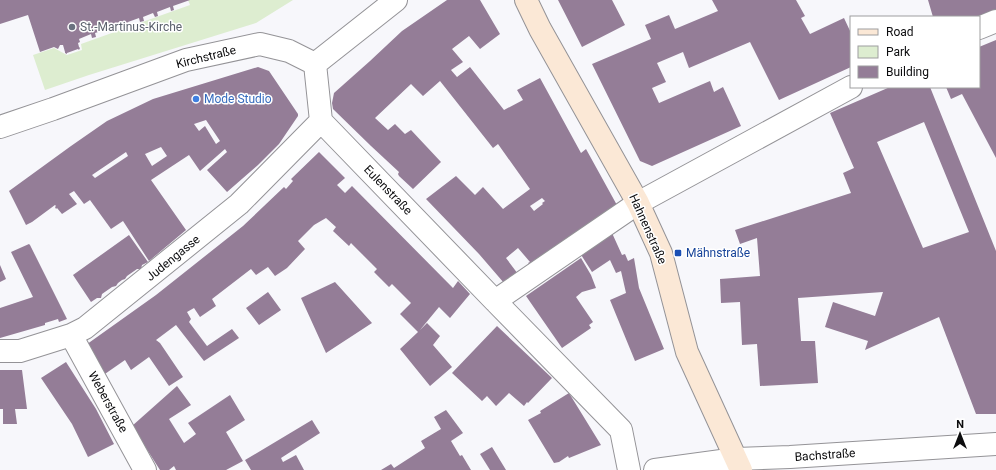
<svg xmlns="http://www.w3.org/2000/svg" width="996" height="470" font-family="Roboto,sans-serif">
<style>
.green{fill:#ddedd0}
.building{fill:#947d97;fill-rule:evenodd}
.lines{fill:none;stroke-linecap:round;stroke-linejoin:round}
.minor-casing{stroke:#949397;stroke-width:24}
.secondary-casing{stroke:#949397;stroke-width:24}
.minor{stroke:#fff;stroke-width:22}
.secondary{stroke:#fbe8d6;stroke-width:22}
.worship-dot{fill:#6b7280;stroke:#fff;stroke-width:1.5}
.shop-dot{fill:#3f7fe0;stroke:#fff;stroke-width:1.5}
.transit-dot{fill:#1a4fb4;stroke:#fff;stroke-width:1.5}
.labels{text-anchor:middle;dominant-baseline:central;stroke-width:3;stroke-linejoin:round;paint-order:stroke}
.worship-label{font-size:12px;fill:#5b616d;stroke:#fff;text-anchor:start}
.street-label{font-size:12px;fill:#0c0c0e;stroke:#fff}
.shop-label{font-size:12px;fill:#366cbe;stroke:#fff;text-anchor:start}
.transit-label{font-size:12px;fill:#164399;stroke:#fff;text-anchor:start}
</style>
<rect width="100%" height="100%" fill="#f7f7fb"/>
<path class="green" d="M 188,0 L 293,0 L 256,23 L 89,75 L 45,90 L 33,55 L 54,48 L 67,55 L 82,50 L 81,44 L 190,5 Z"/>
<path class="building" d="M 0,0 L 190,0 L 173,6 L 174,10 L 171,11 L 170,7 L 157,12 L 158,16 L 155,17 L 153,13 L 143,17 L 144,21 L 140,22 L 139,18 L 128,22 L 129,26 L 125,27 L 124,23 L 112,28 L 113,31 L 109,32 L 108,29 L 95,33 L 96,37 L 92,38 L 91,34 L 79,39 L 80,42 L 78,43 L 79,47 L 80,48 L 79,50 L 78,49 L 67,53 L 67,54 L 65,53 L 65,52 L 63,45 L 60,45 L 58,49 L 54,47 L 40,52 L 28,15 L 0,24 Z
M 447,0 L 480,0 L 500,34 L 480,49 L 469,36 L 452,49 L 463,62 L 451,70 L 457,77 L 470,67 L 504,110 L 523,100 L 517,90 L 540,78 L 581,153 L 586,149 L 618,207 L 530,265 L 528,263 L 530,262 L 518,248 L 506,258 L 518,274 L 504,283 L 479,254 L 426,199 L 456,176 L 475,195 L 483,187 L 503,209 L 530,189 L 498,144 L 493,148 L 440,81 L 423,96 L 411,84 L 375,118 L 388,130 L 395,124 L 405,134 L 411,130 L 441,162 L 413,189 L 399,176 L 398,174 L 399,172 L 371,146 L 333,109 L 332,103 L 334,93 L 370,61 L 402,31 ZM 542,198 L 545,201 L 542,203 L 543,204 L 534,211 L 530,206 Z
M 558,0 L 612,0 L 625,25 L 582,47 Z
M 712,0 L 796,0 L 805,16 L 801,18 L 810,34 L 844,18 L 851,33 L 851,67 L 779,100 L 750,42 L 689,68 L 683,52 L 657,63 L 666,82 L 652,88 L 659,103 L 710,81 L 714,92 L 723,87 L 741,126 L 652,166 L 640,161 L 592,64 L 651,39 L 645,25 L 669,15 L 675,29 L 718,11 Z
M 928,0 L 996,0 L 996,13 L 979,17 L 933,17 Z
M 996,40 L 996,158 L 962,94 L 951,99 L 946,87 L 979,87 L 979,47 Z
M 258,67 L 269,71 L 298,114 L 298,116 L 279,144 L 258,165 L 227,192 L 207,170 L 227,152 L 225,149 L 200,171 L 189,155 L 151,180 L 186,230 L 149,261 L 123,221 L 111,229 L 90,200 L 84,204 L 74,191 L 69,194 L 77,204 L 62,214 L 57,208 L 56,209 L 55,207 L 56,206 L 55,205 L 32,222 L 26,225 L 9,191 L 71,146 L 107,121 L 153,99 ZM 206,120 L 220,141 L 216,144 L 205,126 L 199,131 L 194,124 ZM 161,147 L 167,156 L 152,166 L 145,154 ZM 126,152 L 128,156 L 95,178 L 92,175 Z
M 890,87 L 930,87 L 996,251 L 996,414 L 976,414 L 939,317 L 865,350 L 868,341 L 825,327 L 833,302 L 875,316 L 883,292 L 798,298 L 801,341 L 815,341 L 818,383 L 760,386 L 757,344 L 742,345 L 740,302 L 721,303 L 720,279 L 760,276 L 757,238 L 740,244 L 735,230 L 851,193 L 843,173 L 854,168 L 830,113 ZM 924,122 L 969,232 L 923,248 L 877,142 Z
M 319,152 L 345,178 L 337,185 L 345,193 L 352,186 L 453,288 L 458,281 L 470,294 L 450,318 L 439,307 L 420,330 L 427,323 L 440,336 L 433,345 L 452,367 L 430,386 L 400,349 L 418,332 L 400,314 L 411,303 L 392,284 L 389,287 L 374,272 L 377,269 L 351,243 L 349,246 L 333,231 L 336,227 L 326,218 L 314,225 L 298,241 L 305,249 L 287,268 L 275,276 L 268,267 L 256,275 L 251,269 L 212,299 L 216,306 L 200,317 L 194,308 L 187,312 L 191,319 L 189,322 L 207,346 L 232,329 L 239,338 L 204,361 L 176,325 L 156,340 L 160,343 L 183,377 L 169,386 L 149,357 L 131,370 L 125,360 L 102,376 L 83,347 L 156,295 L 243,226 L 284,187 L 286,189 L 293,181 L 291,179 Z
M 612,233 L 622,255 L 625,254 L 628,261 L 634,258 L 639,288 L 664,349 L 635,361 L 610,300 L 626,293 L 621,271 L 616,273 L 610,260 L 592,272 L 578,250 Z
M 129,235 L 148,262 L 142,265 L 141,269 L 137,269 L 127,276 L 125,279 L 122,280 L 118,283 L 116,286 L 112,287 L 102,294 L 101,298 L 97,298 L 91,302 L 73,275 Z
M 29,244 L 30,245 L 67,319 L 59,322 L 58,319 L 45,323 L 45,325 L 0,338 L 0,308 L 33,297 L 11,252 Z
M 581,258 L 591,275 L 596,288 L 582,292 L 576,297 L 593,322 L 589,325 L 591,328 L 562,348 L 526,296 Z
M 0,265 L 6,279 L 0,282 Z
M 335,282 L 372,323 L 326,353 L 301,298 Z
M 268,292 L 281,310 L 259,325 L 246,308 Z
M 497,326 L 552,378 L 528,403 L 527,402 L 524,406 L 509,393 L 496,406 L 487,396 L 482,401 L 452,373 Z
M 66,362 L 96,409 L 114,444 L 88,457 L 72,424 L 41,378 Z
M 0,370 L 22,370 L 27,409 L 15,409 L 17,424 L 3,424 L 3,409 L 0,409 Z
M 177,386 L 191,405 L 169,419 L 184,443 L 196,434 L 188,423 L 230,395 L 245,420 L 226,432 L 243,461 L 226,470 L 176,470 L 174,466 L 169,470 L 160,470 L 132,426 Z
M 569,393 L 601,445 L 569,458 L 568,456 L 559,462 L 554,463 L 528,420 L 541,413 L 540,411 Z
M 446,410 L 463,433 L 451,441 L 460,456 L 462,455 L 471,470 L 381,470 L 391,464 L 394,468 L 425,448 L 421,441 L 441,429 L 434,417 Z
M 312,420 L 320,433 L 281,458 L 283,462 L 296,455 L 304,470 L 251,470 L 245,460 Z
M 492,447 L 506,470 L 490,470 L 480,454 Z"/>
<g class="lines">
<defs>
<path id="minor" d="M 979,28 L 996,21
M 315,64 L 321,121 L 495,301 L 621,430 L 629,470
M 315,64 L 396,0
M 0,127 L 53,109 L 186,60 L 260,44 L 289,51 L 315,64
M 495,301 L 638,203 L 851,87
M 71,335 L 145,470
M 0,351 L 20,351 L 71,335 L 85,328 L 239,204 L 321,121
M 655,470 L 736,459 L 790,457 L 996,444"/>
<path id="secondary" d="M 526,0 L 540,29 L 638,203 L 661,253 L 687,352 L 741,470"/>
</defs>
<use href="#minor" class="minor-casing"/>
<use href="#secondary" class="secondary-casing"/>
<use href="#minor" class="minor"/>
<use href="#secondary" class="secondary"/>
</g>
<circle class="worship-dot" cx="72" cy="27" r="4"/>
<circle class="shop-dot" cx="196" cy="99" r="4"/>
<rect class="transit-dot" x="674" y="249" width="8" height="8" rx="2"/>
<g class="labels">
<g class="worship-label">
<text x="80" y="27">St.-Martinus-Kirche</text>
</g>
<g class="street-label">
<text transform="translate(206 57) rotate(-14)">Kirchstraße</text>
<text transform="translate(388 190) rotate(46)">Eulenstraße</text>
<text transform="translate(648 229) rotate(66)">Hahnenstraße</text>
<text transform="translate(173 258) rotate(-39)">Judengasse</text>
<text transform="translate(108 402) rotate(61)">Weberstraße</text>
<text transform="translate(825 455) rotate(-4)">Bachstraße</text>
</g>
<g class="shop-label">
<text x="204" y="99">Mode Studio</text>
</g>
<g class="transit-label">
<text x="686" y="253">Mähnstraße</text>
</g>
</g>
<rect x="850" y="16" width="130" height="72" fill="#ffffff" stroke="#9e9e9f"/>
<rect x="858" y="29" width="20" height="6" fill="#fbe8d6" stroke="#9e9e9f"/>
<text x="886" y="36" font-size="12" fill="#0c0c0e">Road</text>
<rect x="858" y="46" width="20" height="12" fill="#ddedd0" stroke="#9e9e9f"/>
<text x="886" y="56" font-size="12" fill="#0c0c0e">Park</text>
<rect x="858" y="66" width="20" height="12" fill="#947d97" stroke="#9e9e9f"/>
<text x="886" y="76" font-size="12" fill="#0c0c0e">Building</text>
<g transform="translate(960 434)" stroke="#ffffff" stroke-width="3" paint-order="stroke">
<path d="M0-3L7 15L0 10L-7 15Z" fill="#0c0c0e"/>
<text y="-6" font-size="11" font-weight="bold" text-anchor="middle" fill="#0c0c0e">N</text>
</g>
</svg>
